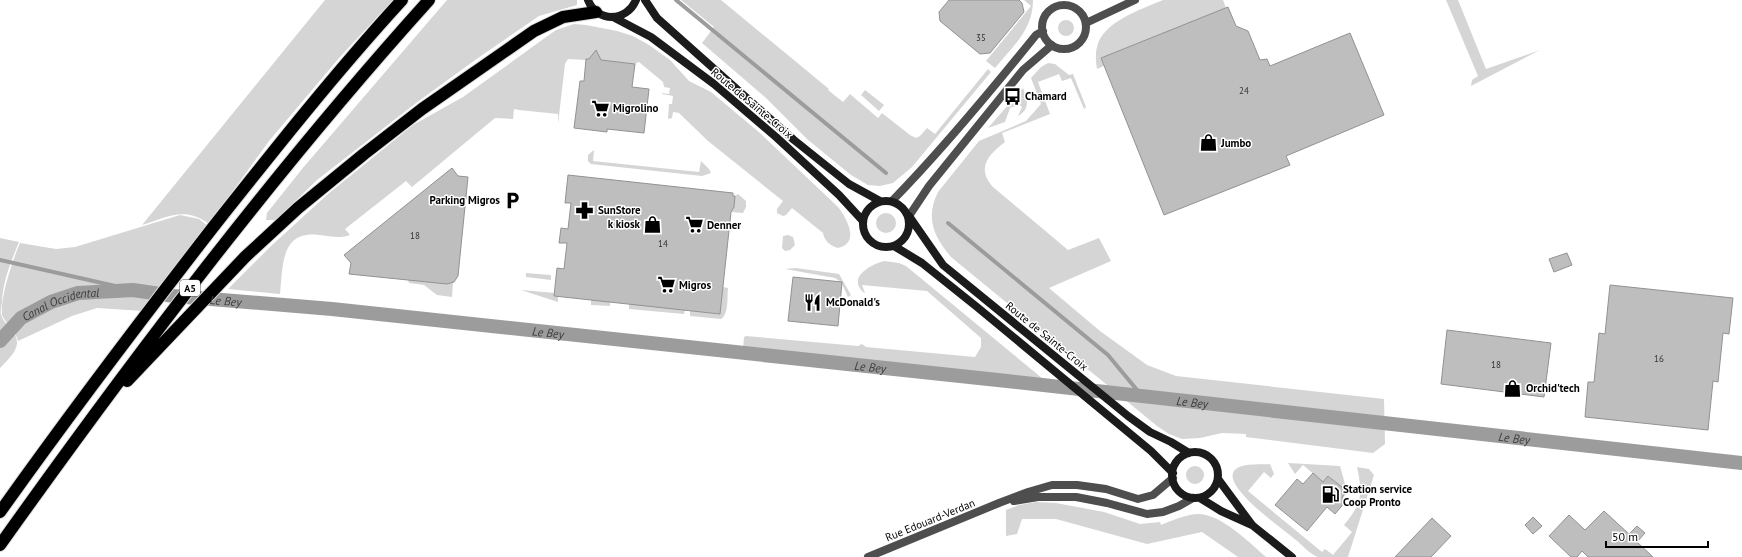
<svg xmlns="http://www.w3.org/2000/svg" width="1742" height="557" font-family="'PT Sans',sans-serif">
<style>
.green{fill:#d5d5d5}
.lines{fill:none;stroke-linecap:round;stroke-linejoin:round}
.stream{stroke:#9c9c9c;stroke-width:4}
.canal{stroke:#9c9c9c;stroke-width:14}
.building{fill:#bebebe;stroke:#929292}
.motorway-casing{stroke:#dbdbdb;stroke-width:14}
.minor{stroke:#4e4e4e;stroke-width:8}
.secondary{stroke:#1b1b1b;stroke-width:8}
.motorway{stroke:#000;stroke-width:12}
.labels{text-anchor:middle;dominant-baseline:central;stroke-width:3;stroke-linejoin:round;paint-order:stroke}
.number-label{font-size:9px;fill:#303030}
.shield{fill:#fff;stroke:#4c4c4c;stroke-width:1}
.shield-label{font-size:10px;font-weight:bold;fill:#000}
.poi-label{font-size:11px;font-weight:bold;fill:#000;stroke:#fff;text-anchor:start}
.street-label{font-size:11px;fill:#000;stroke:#fff}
.water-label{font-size:12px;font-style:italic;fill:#3d3d3d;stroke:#fff}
</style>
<rect width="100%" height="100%" fill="#fff"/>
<path class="green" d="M 325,0 L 393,0 L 339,58 L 269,141 L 209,224 C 185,206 168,217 142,225 Z
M 447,0 L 577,0 L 577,5 L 539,16 L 478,58 L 416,103 L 317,180 L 276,220 L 266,220 L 267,213 L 302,169 Z
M 681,0 L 721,0 L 829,89 L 828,90 L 843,102 L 850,94 L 878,118 L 882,113 L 910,135 L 916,138 L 920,136 L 927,128 L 935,134 L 988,69 L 991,72 L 912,167 L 893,183 L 880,186 L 868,185 L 851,175 L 807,139 L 766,98 L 702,43 L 714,27 Z
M 1024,0 L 1033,0 C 1033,30 1013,46 995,68 L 986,61 L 1031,6 Z
M 1163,0 L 1223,0 L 1226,8 L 1101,58 L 1104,66 L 1097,69 C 1096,62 1095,55 1097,47 C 1102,22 1142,9 1163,0 Z
M 1446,0 L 1458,0 L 1486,69 L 1540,50 L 1471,86 L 1472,80 L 1478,76 Z
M1058 28a8 8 0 1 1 16 0a8 8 0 1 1-16 0Z
M 574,24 L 586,25 L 617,31 L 633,36 L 649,45 L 670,60 L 689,81 L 711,92 L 760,133 L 838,207 C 846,217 861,243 838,248 C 830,246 824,240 823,233 L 792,208 L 786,215 L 783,216 L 777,213 L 777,209 L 783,201 L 708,141 L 679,113 L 673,112 L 672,118 L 668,119 L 669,104 L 672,104 L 673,96 L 662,94 L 662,93 L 669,94 L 670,88 L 664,87 L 663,82 L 639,62 L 635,64 L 599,60 L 593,55 L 590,59 L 586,59 L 586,60 L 568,59 L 565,64 L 558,124 L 558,114 L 519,110 L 514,109 L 513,119 L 495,118 L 412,187 L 406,181 L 345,229 L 350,235 C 340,239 329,236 319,235 C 280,230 283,267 280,294 L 228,289 L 271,246 L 328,194 L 413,125 L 463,97 L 556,30 Z
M 1048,63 L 1055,64 L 1069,75 L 1073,74 L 1086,107 L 1084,109 L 1071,78 L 1062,81 L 1059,74 L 1038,82 L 1050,114 L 1002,133 L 1005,142 C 988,155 976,168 993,187 L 1068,250 L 1099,238 L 1111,261 L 1049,288 L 1100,331 L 1147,365 L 1176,376 L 1384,399 L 1385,444 L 1373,453 L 1246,437 L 1246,434 L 1222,433 L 1200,438 L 1182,439 L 1169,434 L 1157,426 L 951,257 C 934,237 925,218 938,192 L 979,141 L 1026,121 L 1041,104 L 1031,78 L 1041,67 Z
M 1023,88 C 1027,99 1031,109 1018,116 L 1022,107 L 1020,105 L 1010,108 L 1005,122 L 988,128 Z
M 865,90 L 884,105 L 879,111 L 861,95 Z
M 594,150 L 593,161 L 699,172 L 701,161 L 709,169 L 711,173 L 702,176 L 591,164 L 588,161 L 588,155 Z
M 738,194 L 746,201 L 746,207 L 743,213 L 732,212 L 735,196 Z
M876 223a10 10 0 1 1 20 0a10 10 0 1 1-20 0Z
M 180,215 L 199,219 L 208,226 L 143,311 L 97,308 L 72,316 L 18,341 C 16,330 6,325 2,315 C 0,297 13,259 20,243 L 56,249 L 75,247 Z
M 788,235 L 793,237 L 795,245 L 790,250 L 785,251 L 782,248 L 783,236 Z
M 0,238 L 19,242 C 11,262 3,280 2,302 C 2,305 0,311 1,314 C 2,319 6,324 10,327 C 25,345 13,354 0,368 Z
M 884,261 L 899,263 L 906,266 L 1048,383 L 743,350 L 744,337 L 746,336 L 858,346 L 862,344 L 866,347 L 975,357 L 981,347 L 981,338 L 927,291 L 862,285 L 865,293 L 863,292 C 861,290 858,286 858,283 C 856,272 876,263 884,261 Z
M 796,268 L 839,274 L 851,295 L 848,297 L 841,282 L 835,278 L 785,269 Z
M 526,273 L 551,275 L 551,280 L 526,277 Z
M 408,280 L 447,284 L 453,282 L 452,297 L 437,295 L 424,285 L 409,283 Z
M 723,287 L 728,288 C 727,297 729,314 721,319 L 690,316 L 690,310 L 720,314 Z
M 521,290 L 555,293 L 554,296 L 558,297 L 558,302 Z
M 591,300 L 610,302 L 610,306 L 591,305 Z
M 629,304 L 685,310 L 684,314 L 629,309 Z
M 1288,463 L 1340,466 L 1347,491 L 1329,476 L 1323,482 L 1303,465 L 1295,474 Z
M 1270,464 L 1274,474 L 1271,478 L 1264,472 L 1248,491 L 1322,552 L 1325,549 L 1333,555 L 1352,532 L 1344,525 C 1362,503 1363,495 1357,467 L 1369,469 L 1374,475 L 1348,557 C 1339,557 1326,557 1318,557 C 1311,555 1302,545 1296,540 C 1284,530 1227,490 1233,473 C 1237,462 1260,465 1270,464 Z
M1186 475a9 9 0 1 1 18 0a9 9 0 1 1-18 0Z
M 1036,502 L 1056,503 L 1104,512 L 1140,524 L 1160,522 L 1161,525 C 1174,520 1192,511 1206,515 C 1227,520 1250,543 1266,557 L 1238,557 L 1202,532 L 1147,544 L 1056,519 L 1022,519 L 1017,534 L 1006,536 L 1006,510 L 1019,505 Z"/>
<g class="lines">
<path class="stream" d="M 676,0 L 886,173
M 948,223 L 1108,355 L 1142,396
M 0,260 L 133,290"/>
<path class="canal" id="s1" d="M 0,341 L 21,318 L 51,302 L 78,293 L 133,290 L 174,296 L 332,309 L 1007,381 L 1742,463"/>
</g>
<path class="building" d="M 949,0 L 1019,0 L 1022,3 L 1024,12 L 990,53 L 980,54 L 940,21 L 939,12 Z
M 1228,7 L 1236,26 L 1248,31 L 1260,60 L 1267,59 L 1270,66 L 1350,33 L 1384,115 L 1286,156 L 1290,165 L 1164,215 L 1101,58 Z
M 596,50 L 601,60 L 635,64 L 632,87 L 649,89 L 644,133 L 607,129 L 607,132 L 574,128 L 580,81 L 584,81 L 586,59 L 589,59 Z
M 452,168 L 458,176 L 468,177 L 458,276 L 454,282 L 447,284 L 349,274 L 351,263 L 344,255 Z
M 568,175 L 733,193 L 733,196 L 735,196 L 734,207 L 731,212 L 720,314 L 554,296 L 557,268 L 564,269 L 567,243 L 559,243 L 561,228 L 568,229 L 571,203 L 565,203 Z
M 1567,253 L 1572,265 L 1554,272 L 1549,259 Z
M 793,277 L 842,282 L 838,326 L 788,321 Z
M 1610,285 L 1733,298 L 1729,334 L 1723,333 L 1718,382 L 1713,381 L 1708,430 L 1585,417 L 1588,382 L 1594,382 L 1599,333 L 1605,334 Z
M 1447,330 L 1551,343 L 1544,397 L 1441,384 Z
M 1313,473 L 1323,482 L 1328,476 L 1347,491 L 1342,498 L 1346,501 L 1335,514 L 1327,507 L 1307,531 L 1275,505 L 1297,479 L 1303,484 Z
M 1604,511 L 1629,534 L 1637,526 L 1645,533 L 1637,542 L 1653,557 L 1588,557 L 1582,551 L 1577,557 L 1571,557 L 1549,536 L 1569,515 L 1585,530 Z
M 1533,517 L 1542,526 L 1533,534 L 1525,525 Z
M 1432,518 L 1451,536 L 1431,557 L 1395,557 Z"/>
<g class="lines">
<defs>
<path id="motorway" d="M 127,381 L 245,257 L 298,208 L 364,154 L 422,109 L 534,31 L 563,17 L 596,12
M 0,512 C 69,415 141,320 214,226 C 275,149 336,72 402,0
M 0,545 C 134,357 274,172 429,0"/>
</defs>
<use href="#motorway" class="motorway-casing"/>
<path class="minor" d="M1042 27a22 22 0 1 1 44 0a22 22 0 1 1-44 0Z
M 1086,23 L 1135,0
M 892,201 C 943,149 990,92 1036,35 L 1043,31
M 909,216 L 929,186 L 1023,70 L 1052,45
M 1014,501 L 1038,497 L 1076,497 L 1107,503 L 1147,514 L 1163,512 L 1179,506 L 1193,498
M 868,557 L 999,503 L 1028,492 L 1052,485 L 1077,485 L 1106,489 L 1138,499 L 1153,495 L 1173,478"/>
<path class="secondary" d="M 588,0 C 597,23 627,22 636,0
M 645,0 L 657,18 L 794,140 L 849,184 L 880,201
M 613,17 L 651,37 L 714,84 L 776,137 L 839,195 L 863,221
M863 224a23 23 0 1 1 46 0a23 23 0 1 1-46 0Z
M 909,216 L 943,265 L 1128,416 L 1150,432 L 1171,442 L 1189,453
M 894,246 L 922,263 L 977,307 L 1151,451 L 1173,473
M1172 475a23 23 0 1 1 46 0a23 23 0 1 1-46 0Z
M 1218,479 L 1252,525 L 1292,557
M 1200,498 L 1221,511 L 1252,525"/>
<use href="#motorway" class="motorway"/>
</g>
<defs>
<symbol id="bus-bare" viewBox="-9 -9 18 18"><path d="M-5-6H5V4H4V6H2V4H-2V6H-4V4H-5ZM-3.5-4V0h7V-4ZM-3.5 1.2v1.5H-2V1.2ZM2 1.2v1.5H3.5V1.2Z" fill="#000" stroke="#fff" stroke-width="2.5" paint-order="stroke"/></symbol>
<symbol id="supermarket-bare" viewBox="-9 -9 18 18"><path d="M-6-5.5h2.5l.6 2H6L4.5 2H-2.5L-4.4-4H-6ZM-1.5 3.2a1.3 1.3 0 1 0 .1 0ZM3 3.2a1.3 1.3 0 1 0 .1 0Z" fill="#000" stroke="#fff" stroke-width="2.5" paint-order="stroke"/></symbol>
<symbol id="shop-bare" viewBox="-9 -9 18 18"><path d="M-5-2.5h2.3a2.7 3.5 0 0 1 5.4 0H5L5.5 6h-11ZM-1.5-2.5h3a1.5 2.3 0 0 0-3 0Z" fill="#000" stroke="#fff" stroke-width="2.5" paint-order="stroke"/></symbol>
<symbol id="parking-bare" viewBox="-9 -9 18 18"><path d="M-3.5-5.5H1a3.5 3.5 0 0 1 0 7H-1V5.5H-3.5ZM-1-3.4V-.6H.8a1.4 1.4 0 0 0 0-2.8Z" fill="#000" stroke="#fff" stroke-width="2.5" paint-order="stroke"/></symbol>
<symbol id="pharmacy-bare" viewBox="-9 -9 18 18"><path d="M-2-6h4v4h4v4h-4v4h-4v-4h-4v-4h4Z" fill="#000" stroke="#fff" stroke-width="2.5" paint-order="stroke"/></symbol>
<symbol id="restaurant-bare" viewBox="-9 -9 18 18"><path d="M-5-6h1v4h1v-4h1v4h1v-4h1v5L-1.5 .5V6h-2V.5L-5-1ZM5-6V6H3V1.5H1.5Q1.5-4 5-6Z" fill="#000" stroke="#fff" stroke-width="2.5" paint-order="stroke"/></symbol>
<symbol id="fuel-bare" viewBox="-9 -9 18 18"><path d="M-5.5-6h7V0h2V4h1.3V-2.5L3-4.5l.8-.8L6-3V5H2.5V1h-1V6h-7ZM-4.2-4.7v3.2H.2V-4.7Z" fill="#000" stroke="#fff" stroke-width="2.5" paint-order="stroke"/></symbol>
</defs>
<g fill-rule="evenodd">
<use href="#bus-bare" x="1000" y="84" width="25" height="25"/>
<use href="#supermarket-bare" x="588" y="96" width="25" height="25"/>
<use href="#shop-bare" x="1196" y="130" width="25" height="25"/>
<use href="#parking-bare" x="500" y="188" width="25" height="25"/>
<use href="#pharmacy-bare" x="572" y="198" width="25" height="25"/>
<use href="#shop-bare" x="640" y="212" width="25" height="25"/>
<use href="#supermarket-bare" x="682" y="212" width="25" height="25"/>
<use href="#supermarket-bare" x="654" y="272" width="25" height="25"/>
<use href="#restaurant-bare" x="800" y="290" width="25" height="25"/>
<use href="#shop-bare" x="1500" y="376" width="25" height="25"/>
<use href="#fuel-bare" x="1318" y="482" width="25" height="25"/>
</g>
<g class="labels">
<g class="number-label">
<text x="981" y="37">35</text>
<text x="1244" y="90">24</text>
<text x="415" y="235">18</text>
<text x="663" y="243">14</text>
<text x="1659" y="358">16</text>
<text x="1496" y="364">18</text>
</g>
<rect class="shield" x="180" y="280" width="20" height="16" rx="3"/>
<g class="shield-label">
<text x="190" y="288">A5</text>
</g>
<g class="poi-label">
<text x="1025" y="96">Chamard</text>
<text x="613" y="108">Migrolino</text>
<text x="1221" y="143">Jumbo</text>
<text x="500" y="200" text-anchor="end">Parking Migros</text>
<text x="598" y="210">SunStore</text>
<text x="640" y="224" text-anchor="end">k kiosk</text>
<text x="707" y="225">Denner</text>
<text x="679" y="285">Migros</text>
<text x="826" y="302">McDonald's</text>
<text x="1526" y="388">Orchid'tech</text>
<text x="1343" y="489">Station service<tspan x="1343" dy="13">Coop Pronto</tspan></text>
</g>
<g class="street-label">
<text transform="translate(752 103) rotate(40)">Route de Sainte-Croix</text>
<text transform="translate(1047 336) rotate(39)">Route de Sainte-Croix</text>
<text transform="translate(930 520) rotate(-22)">Rue Edouard-Verdan</text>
</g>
<g class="water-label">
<text stroke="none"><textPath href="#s1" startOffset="242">Le Bey</textPath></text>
<text stroke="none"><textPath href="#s1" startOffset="74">Canal Occidental</textPath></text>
<text stroke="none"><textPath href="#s1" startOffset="566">Le Bey</textPath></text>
<text stroke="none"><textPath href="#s1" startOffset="890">Le Bey</textPath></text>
<text stroke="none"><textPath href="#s1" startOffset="1214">Le Bey</textPath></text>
<text stroke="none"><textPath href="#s1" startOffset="1538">Le Bey</textPath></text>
</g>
</g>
<path d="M1606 541v6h102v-6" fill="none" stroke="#000000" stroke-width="2"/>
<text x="1612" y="541" font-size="12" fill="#000000" stroke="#ffffff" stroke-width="3" paint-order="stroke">50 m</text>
</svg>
